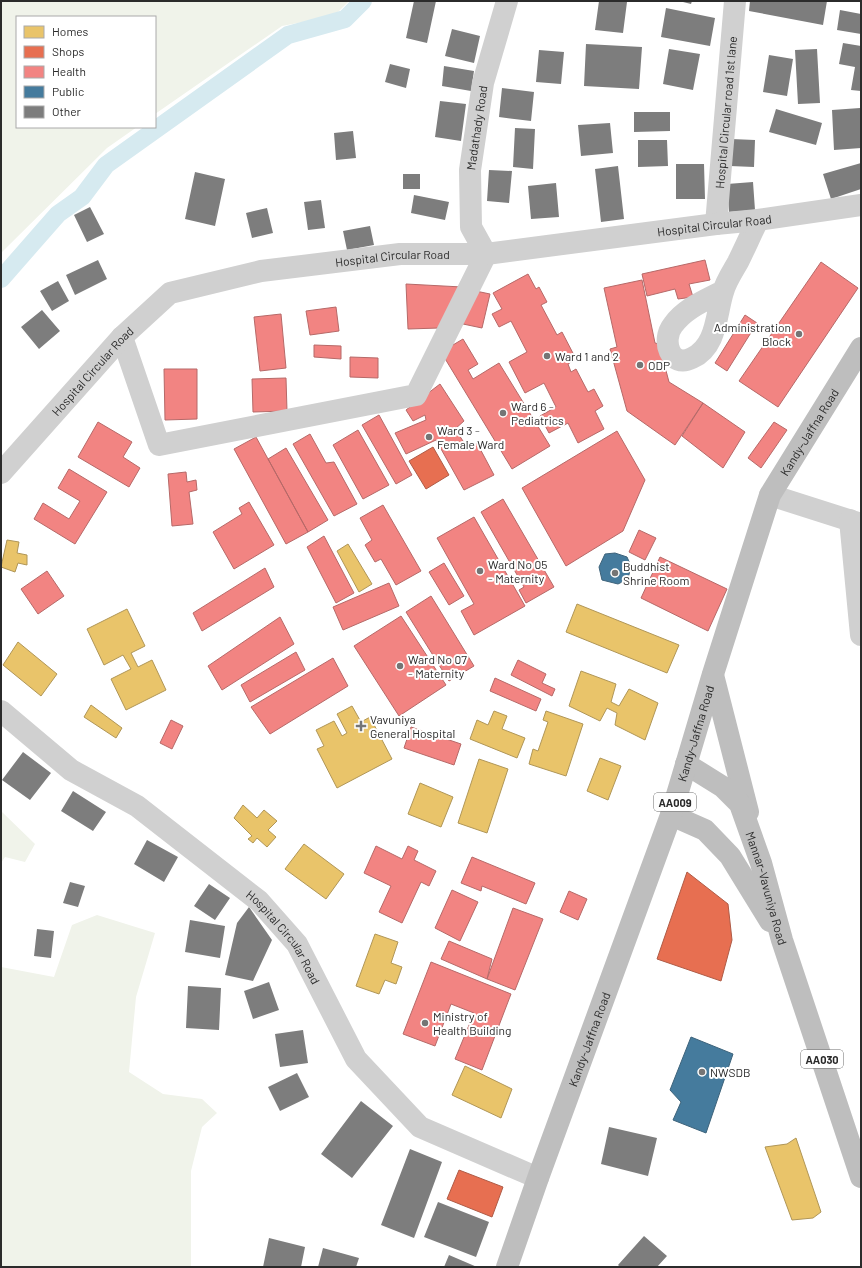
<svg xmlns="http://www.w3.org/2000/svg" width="862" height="1268" font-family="Barlow,sans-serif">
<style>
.green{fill:#f0f3ea}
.homes{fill:#e9c46a;stroke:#b09657}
.shops{fill:#e76f51;stroke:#af5b46}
.health{fill:#f28482;stroke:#b66968}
.public{fill:#457b9d;stroke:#3d637b}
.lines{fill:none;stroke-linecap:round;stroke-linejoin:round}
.canal{stroke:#d6eaf0;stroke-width:18}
.building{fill:#7d7d7d}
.minor{stroke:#d0d0d0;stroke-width:22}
.highway{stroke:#bebebe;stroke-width:22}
.poi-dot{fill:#757575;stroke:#fff;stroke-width:1.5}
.labels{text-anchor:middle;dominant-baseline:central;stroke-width:4;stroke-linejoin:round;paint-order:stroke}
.shield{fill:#fff;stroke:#6b6b6b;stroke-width:1}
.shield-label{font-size:11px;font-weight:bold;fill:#2b2b2b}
.street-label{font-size:12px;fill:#2b2b2b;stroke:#fff}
.poi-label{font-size:12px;fill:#2b2b2b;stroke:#fff;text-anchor:start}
</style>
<rect width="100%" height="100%" fill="#fff"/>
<path class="green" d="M 1,1 L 349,1 L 334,16 L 282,26 L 155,114 L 155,17 L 17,17 L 17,127 L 137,127 L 107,148 L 1,253 Z
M 1,811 L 35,844 L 25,862 L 5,857 L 1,863 Z
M 97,915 L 155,933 L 136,997 L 129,1072 L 163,1094 L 202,1099 L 217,1113 L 202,1127 L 191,1171 L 191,1267 L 1,1267 L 1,967 L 54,977 L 72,925 Z"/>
<path class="homes" d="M 7,540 L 19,542 L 17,553 L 27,555 L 27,565 L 18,563 L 15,572 L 1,567 Z
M 348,544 L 372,584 L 359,592 L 337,551 Z
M 577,604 L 679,645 L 667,673 L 566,632 Z
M 127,609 L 145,646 L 131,653 L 138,667 L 152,660 L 166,690 L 126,710 L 111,679 L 131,669 L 123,655 L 104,665 L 87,629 Z
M 18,642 L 57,674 L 41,696 L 3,665 Z
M 581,671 L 616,684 L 611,702 L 619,706 L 629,689 L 658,703 L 645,740 L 615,725 L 617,713 L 607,708 L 600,721 L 569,706 Z
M 91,705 L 122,728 L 116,738 L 84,717 Z
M 352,706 L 361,722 L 370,717 L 392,759 L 337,788 L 317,749 L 324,746 L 316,730 L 334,721 L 342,736 L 347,733 L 337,714 Z
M 494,711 L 507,716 L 502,729 L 525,738 L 517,758 L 470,739 L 477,720 L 488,725 Z
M 546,711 L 583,724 L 566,776 L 529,764 L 533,749 L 538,751 L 548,722 L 543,720 Z
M 600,758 L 621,766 L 608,800 L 587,791 Z
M 479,759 L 508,769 L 487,833 L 458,823 Z
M 420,783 L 453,797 L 441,827 L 408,814 Z
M 243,805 L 257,818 L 264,810 L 277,821 L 268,830 L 276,837 L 267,847 L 257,838 L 253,843 L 248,839 L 252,836 L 234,818 Z
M 304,844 L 344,874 L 326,899 L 285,869 Z
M 375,934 L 398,942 L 391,963 L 402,967 L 396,984 L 385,980 L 379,994 L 356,986 Z
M 465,1066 L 512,1089 L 501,1118 L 452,1095 Z
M 796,1138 L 821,1212 L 813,1218 L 792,1220 L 765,1147 L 787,1144 Z"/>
<path class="shops" d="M 433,447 L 449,475 L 426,489 L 409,461 Z
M 687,872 L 728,904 L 732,940 L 721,981 L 657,959 Z
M 459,1170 L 503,1187 L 492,1217 L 447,1199 Z"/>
<path class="health" d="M 705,260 L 710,280 L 689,284 L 693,297 L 678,299 L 675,289 L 647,296 L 642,274 Z
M 821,262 L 858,288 L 778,407 L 739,381 Z
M 528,274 L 536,289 L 539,287 L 547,302 L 541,305 L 557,335 L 562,332 L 576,359 L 568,364 L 571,372 L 576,369 L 588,392 L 594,389 L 603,406 L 595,411 L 604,429 L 578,443 L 568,423 L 549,433 L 540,416 L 556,407 L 544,383 L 525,393 L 509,362 L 527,352 L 511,321 L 499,327 L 492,314 L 502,309 L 493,293 Z
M 642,280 L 655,343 L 659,344 L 669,382 L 703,403 L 675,445 L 627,411 L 610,349 L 617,347 L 604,288 Z
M 406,284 L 462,287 L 439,328 L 408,329 Z
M 471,290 L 490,294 L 482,328 L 463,324 Z
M 336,307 L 339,331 L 310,335 L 306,311 Z
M 281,314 L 286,368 L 260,371 L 254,317 Z
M 745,315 L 757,323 L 727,371 L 715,363 Z
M 463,339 L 478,364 L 468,370 L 473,379 L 499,363 L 550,446 L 512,469 L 441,352 Z
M 314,345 L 341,346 L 341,359 L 314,357 Z
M 350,357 L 378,358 L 378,378 L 350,377 Z
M 164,369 L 197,369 L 197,419 L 165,420 Z
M 286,378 L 287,411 L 253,412 L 252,379 Z
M 440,384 L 464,421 L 455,429 L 469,450 L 477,443 L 494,475 L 464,490 L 436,440 L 406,454 L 395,433 L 426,420 L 425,415 L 413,421 L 406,410 Z
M 703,403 L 745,432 L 723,468 L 682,436 Z
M 379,415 L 412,475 L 396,484 L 362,425 Z
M 98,422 L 132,442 L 123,457 L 140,468 L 129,487 L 78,457 Z
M 774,422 L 787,430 L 761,468 L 748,458 Z
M 358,430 L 389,485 L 363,499 L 333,445 Z
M 617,431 L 645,480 L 623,531 L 566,566 L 522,488 Z
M 310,434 L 326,463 L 334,462 L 357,504 L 334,516 L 293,444 Z
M 256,437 L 308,532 L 286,544 L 234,449 Z
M 286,448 L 328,520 L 308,532 L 268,459 Z
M 69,469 L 107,492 L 75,544 L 34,519 L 43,503 L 69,519 L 80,501 L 58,488 Z
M 186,472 L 187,482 L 196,480 L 197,490 L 189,492 L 193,524 L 172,526 L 168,474 Z
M 503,499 L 554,587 L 526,603 L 519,590 L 524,587 L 481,512 Z
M 249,502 L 274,545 L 234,569 L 213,532 L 242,514 L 239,508 Z
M 383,505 L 421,571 L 396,585 L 381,559 L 375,562 L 365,545 L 372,540 L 360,518 Z
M 474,517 L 525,606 L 474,635 L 461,611 L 474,604 L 437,538 Z
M 639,530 L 656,538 L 645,560 L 629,552 Z
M 324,536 L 354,593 L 336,603 L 307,547 Z
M 660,557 L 727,589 L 708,631 L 641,598 Z
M 444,563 L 464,596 L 449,605 L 429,572 Z
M 265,568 L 274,587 L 202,631 L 193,613 Z
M 47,571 L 64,596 L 38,614 L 21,589 Z
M 389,583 L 399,606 L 343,630 L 333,607 Z
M 431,596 L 474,666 L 449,681 L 406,612 Z
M 401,616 L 446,685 L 399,716 L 354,646 Z
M 280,617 L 294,644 L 222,690 L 208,666 Z
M 296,652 L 305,670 L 250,702 L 241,685 Z
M 333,658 L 348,686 L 270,734 L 251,707 Z
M 518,660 L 546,674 L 542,683 L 555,689 L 552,696 L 511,675 Z
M 495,678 L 541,699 L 536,711 L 490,691 Z
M 171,720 L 183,726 L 172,749 L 160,743 Z
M 411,727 L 461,744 L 454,765 L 404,748 Z
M 376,846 L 402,859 L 408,846 L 418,851 L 414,860 L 436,871 L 429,886 L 421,882 L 402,923 L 379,912 L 391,886 L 364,873 Z
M 472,857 L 535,883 L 526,904 L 482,886 L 481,891 L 461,883 Z
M 452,890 L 478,902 L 460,941 L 435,928 Z
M 569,891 L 587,899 L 578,920 L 560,912 Z
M 513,908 L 543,919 L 515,990 L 487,979 Z
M 449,941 L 492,959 L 487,979 L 441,959 Z
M 431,962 L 511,994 L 482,1070 L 455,1059 L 474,1013 L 451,1004 L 435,1046 L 403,1034 Z"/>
<path class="public" d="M 615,553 L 627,557 L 631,566 L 628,579 L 618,584 L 602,580 L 599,567 L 605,554 Z
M 691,1037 L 733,1054 L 706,1133 L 673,1120 L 681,1102 L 670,1090 Z"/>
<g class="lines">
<path class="canal" d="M 1,279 L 58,214 L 82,197 L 106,165 L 288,35 L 345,19 L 363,1"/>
</g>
<path class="building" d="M 414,1 L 436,1 L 427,43 L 406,38 Z
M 599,1 L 627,2 L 623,33 L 595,30 Z
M 679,1 L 692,1 L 691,4 Z
M 750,1 L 827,1 L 823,25 L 749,11 Z
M 666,8 L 715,18 L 710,46 L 661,37 Z
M 840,10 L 861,14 L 861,34 L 837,30 Z
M 452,29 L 480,36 L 474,63 L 445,56 Z
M 843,43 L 861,46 L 861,91 L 851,90 L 855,67 L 839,64 Z
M 586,44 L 642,47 L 639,89 L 584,86 Z
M 669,49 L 700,54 L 693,90 L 663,84 Z
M 817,49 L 820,103 L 798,104 L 795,50 Z
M 539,50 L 564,52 L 561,84 L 536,82 Z
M 769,55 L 793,59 L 787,96 L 763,92 Z
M 390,64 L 410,69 L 406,88 L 385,82 Z
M 444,66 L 474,71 L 471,91 L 442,86 Z
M 502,88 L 534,92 L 531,121 L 499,117 Z
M 440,101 L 466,104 L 461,141 L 435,137 Z
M 860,108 L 861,148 L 834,150 L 832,110 Z
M 776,109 L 822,123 L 816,145 L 769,132 Z
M 634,112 L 670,112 L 670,131 L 634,132 Z
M 610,123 L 613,153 L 581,156 L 578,125 Z
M 515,128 L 535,129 L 533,169 L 513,167 Z
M 353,131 L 356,158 L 336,160 L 334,133 Z
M 731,139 L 755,140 L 754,167 L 730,166 Z
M 638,140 L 667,140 L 668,166 L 638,167 Z
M 861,163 L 861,189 L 831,199 L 823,174 Z
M 676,164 L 704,164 L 705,199 L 676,199 Z
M 618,166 L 624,219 L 601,222 L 595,169 Z
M 489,170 L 512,171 L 509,203 L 487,201 Z
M 195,172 L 225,179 L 215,226 L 185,219 Z
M 403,174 L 420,174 L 420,189 L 403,189 Z
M 753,182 L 755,210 L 729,212 L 727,184 Z
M 556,183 L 559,217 L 531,219 L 528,186 Z
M 414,195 L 449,202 L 445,220 L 411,213 Z
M 321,200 L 325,228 L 308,230 L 304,202 Z
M 90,207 L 104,234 L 87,242 L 74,215 Z
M 267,208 L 273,233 L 252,238 L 246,213 Z
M 370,226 L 374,245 L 347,250 L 343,231 Z
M 98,260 L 107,279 L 75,295 L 66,275 Z
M 58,281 L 69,301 L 52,311 L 40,291 Z
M 42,310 L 60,331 L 39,349 L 21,327 Z
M 23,752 L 51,773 L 30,800 L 2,780 Z
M 73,791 L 106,812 L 93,831 L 61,811 Z
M 147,840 L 178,857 L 164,882 L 134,864 Z
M 70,882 L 85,886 L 78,907 L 63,903 Z
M 209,884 L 230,898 L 215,920 L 194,906 Z
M 249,907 L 272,940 L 253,981 L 225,975 L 237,923 Z
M 190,920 L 225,926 L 220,958 L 185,952 Z
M 37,929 L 54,931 L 51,958 L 34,956 Z
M 269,982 L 279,1010 L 253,1019 L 244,991 Z
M 188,986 L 221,988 L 219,1030 L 186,1028 Z
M 303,1030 L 308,1063 L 280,1067 L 275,1034 Z
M 297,1073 L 309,1097 L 280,1111 L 268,1087 Z
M 361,1101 L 393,1126 L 352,1178 L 321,1154 Z
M 609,1127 L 657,1138 L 648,1176 L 601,1164 Z
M 410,1149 L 442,1162 L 414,1238 L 381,1225 Z
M 438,1202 L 489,1222 L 476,1257 L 424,1237 Z
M 644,1236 L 667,1256 L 657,1267 L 620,1267 L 618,1265 Z
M 269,1238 L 305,1247 L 301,1267 L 263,1267 Z
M 323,1248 L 359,1258 L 356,1267 L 318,1267 Z
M 449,1255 L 477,1267 L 444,1267 Z"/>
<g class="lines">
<g class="minor">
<path id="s1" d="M 716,224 L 735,1"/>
<path d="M 723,291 C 706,300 685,308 673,325 C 661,340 670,369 692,358 C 717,347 716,314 723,292 C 726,281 733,271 738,262 C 745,248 751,234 758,220"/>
<path id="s2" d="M 122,337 L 159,445 L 416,395 L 486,254 L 471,227 L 470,170 L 483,83 L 507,1"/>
<path id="s3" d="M 1,473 L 122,337 L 170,293 L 261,271 L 400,254 L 486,254 L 716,224 L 758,220 L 861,205"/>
<path d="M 770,495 L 861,524"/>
<path d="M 850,520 L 861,635"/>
<path id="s4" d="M 1,711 L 71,770 L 137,806 L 259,901 L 297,944 L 356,1059 L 420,1127 L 538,1178"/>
</g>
<g class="highway">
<path d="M 713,675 L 748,812"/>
<path id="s5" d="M 686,764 L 723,787 L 740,804 L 761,863 L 782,940 L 861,1177"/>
<path d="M 671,815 L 705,830 L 730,856 L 770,921"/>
<path id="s6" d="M 507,1267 L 538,1178 L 671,815 L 713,674 L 770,495 L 861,348"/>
</g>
</g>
<g class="poi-dot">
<circle cx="799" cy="334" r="4"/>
<circle cx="547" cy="356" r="4"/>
<circle cx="640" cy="365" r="4"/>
<circle cx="503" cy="413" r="4"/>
<circle cx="429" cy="437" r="4"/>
<circle cx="480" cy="571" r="4"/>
<circle cx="615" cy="573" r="4"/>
<circle cx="400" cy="666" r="4"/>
<path d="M359 720h4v4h4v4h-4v4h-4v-4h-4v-4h4z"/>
<circle cx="425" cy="1023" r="4"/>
<circle cx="702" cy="1072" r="4"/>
</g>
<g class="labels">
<g class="shield">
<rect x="654" y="793" width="42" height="18" rx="3"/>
<rect x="801" y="1050" width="42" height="18" rx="3"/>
</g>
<g class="shield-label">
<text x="675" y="802">AA009</text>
<text x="822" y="1059">AA030</text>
</g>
<g class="street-label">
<text stroke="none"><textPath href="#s1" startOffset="112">Hospital Circular road 1st lane</textPath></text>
<text stroke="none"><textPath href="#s2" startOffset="664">Madathady Road</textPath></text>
<text stroke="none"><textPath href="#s3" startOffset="797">Hospital Circular Road</textPath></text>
<text stroke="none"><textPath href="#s3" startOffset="473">Hospital Circular Road</textPath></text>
<text stroke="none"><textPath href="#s3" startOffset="137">Hospital Circular Road</textPath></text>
<text stroke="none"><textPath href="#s6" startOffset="890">Kandy-Jaffna Road</textPath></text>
<text stroke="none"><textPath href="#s6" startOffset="566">Kandy-Jaffna Road</textPath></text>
<text stroke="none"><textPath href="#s5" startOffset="156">Mannar-Vavuniya Road</textPath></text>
<text stroke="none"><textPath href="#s4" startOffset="365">Hospital Circular Road</textPath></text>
<text stroke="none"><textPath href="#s6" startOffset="242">Kandy-Jaffna Road</textPath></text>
</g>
<g class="poi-label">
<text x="791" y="327" text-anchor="end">Administration<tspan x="791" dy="14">Block</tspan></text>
<text x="555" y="356">Ward 1 and 2</text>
<text x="648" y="365">ODP</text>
<text x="511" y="406">Ward 6 -<tspan x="511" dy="14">Pediatrics</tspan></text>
<text x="437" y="430">Ward 3 -<tspan x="437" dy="14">Female Ward</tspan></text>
<text x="488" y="564">Ward No 05<tspan x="488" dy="14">- Maternity</tspan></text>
<text x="623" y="566">Buddhist<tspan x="623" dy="14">Shrine Room</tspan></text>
<text x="408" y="659">Ward No 07<tspan x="408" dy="14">- Maternity</tspan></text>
<text x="370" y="719">Vavuniya<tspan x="370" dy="14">General Hospital</tspan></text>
<text x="433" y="1016">Ministry of<tspan x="433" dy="14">Health Building</tspan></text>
<text x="710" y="1072">NWSDB</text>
</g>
</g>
<rect width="862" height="1268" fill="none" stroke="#2b2b2b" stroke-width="4"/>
<rect x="16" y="16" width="140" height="112" fill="#ffffff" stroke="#aaaaaa"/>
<rect x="24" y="26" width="20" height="12" fill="#e9c46a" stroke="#aaaaaa"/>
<text x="52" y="36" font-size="12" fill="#2b2b2b">Homes</text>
<rect x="24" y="46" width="20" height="12" fill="#e76f51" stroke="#aaaaaa"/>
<text x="52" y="56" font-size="12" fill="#2b2b2b">Shops</text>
<rect x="24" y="66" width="20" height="12" fill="#f28482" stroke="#aaaaaa"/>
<text x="52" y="76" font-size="12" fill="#2b2b2b">Health</text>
<rect x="24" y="86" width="20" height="12" fill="#457b9d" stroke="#aaaaaa"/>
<text x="52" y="96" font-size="12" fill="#2b2b2b">Public</text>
<rect x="24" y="106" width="20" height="12" fill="#7d7d7d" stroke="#aaaaaa"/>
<text x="52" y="116" font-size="12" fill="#2b2b2b">Other</text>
</svg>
